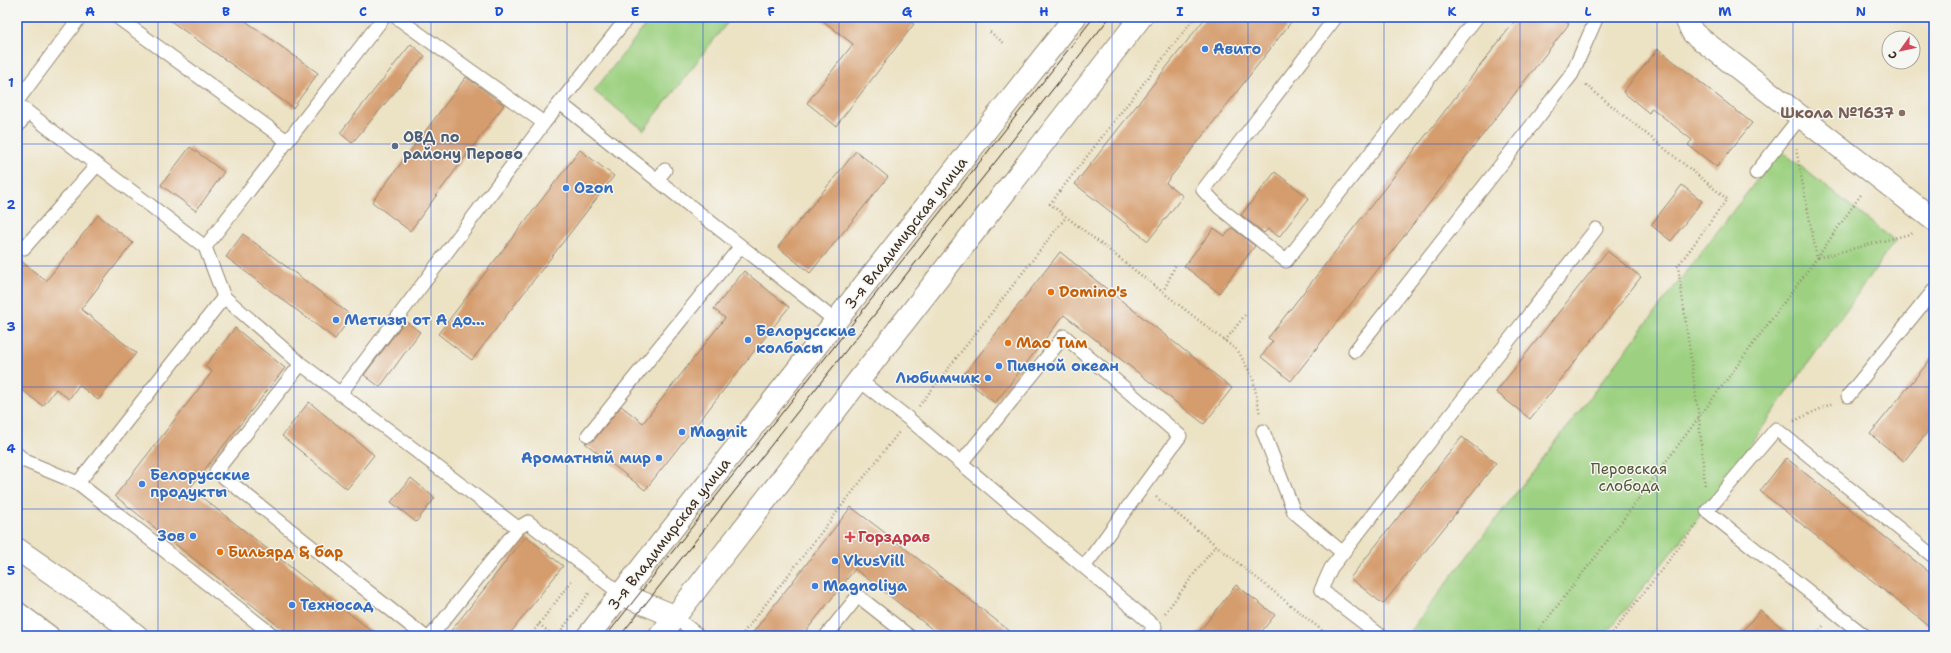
<svg xmlns="http://www.w3.org/2000/svg" width="1951" height="653" font-family="'Shantell Sans',sans-serif">
<style>
.green{fill:#9dd181;stroke:#6c7e50}
.building{fill:#d59c6d}
.lines{fill:none;stroke-linecap:round;stroke-linejoin:round}
.lane-casing{stroke:#948671;stroke-width:15}
.street-casing{stroke:#948671;stroke-width:24}
.secondary-casing{stroke:#948671;stroke-width:24}
.primary-casing{stroke:#948671;stroke-width:24}
.path{stroke:#948671;stroke-width:2.5;stroke-dasharray:1 3;stroke-linecap:butt}
.lane{stroke:#fff;stroke-width:13}
.street{stroke:#fff;stroke-width:22}
.secondary{stroke:#fff;stroke-width:22}
.primary{stroke:#fff;stroke-width:22}
.tram{stroke:#3b2a1e;stroke-width:1}
.grid{fill:none;stroke:#1d4ed8;stroke-width:1;stroke-opacity:0.55}
.shop-dot{fill:#3f7fe0;stroke:#f6f6f2;stroke-width:1.5}
.education-dot{fill:#8d6e63;stroke:#f6f6f2;stroke-width:1.5}
.service-dot{fill:#5c6f8a;stroke:#f6f6f2;stroke-width:1.5}
.food-dot{fill:#e8710a;stroke:#f6f6f2;stroke-width:1.5}
.health-dot{fill:#e0444e;stroke:#f6f6f2;stroke-width:1.5}
.labels{text-anchor:middle;dominant-baseline:central;stroke-width:3;stroke-linejoin:round;paint-order:stroke}
.shop-label{font-size:15px;font-weight:bold;fill:#366cbe;stroke:#f6f6f2;text-anchor:start}
.education-label{font-size:15px;font-weight:bold;fill:#785e54;stroke:#f6f6f2;text-anchor:end}
.service-label{font-size:15px;font-weight:bold;fill:#4e5e75;stroke:#f6f6f2;text-anchor:start}
.street-label{font-size:15px;fill:#3b2a1e;stroke:#f6f6f2}
.food-label{font-size:15px;font-weight:bold;fill:#c56008;stroke:#f6f6f2;text-anchor:start}
.park-label{font-size:15px;fill:#545437;stroke:#f6f6f2}
.health-label{font-size:15px;font-weight:bold;fill:#be3a42;stroke:#f6f6f2;text-anchor:start}
.neatline{fill:none;stroke:#1d4ed8;stroke-width:1.5}
.grid-label{font-size:13px;text-anchor:middle;font-weight:bold;fill:#1d4ed8}
</style>
<rect width="100%" height="100%" fill="#f6f6f2"/>
<filter id="ink" filterUnits="userSpaceOnUse"><feTurbulence type="fractalNoise" baseFrequency=".025" numOctaves="2"/><feDisplacementMap in="SourceGraphic" scale="8" xChannelSelector="R" yChannelSelector="G"/><feConvolveMatrix kernelMatrix="1 2 1 2 8 2 1 2 1" color-interpolation-filters="sRGB"/></filter>
<filter id="wash" filterUnits="userSpaceOnUse"><feTurbulence type="fractalNoise" baseFrequency=".012" numOctaves="4" result="noise"/><feDisplacementMap in="SourceGraphic" scale="16" xChannelSelector="R" yChannelSelector="G"/><feGaussianBlur stdDeviation="0.9" result="paint"/><feColorMatrix in="noise" values="0 0 0 0 0 0 0 0 0 0 0 0 0 0 0 0 0 1.4 0 .05"/><feComposite in="paint" operator="in"/></filter>
<g filter="url(#wash)">
<rect width="100%" height="100%" fill="#ece2c4"/>
<path class="green" d="M 652,17 L 727,17 L 730,19 L 644,130 L 594,91 Z
M 1780,150 L 1895,241 L 1694,524 L 1604,636 L 1406,636 Z"/>
<g id="blocks">
<path class="building" d="M 165,17 L 240,17 L 318,73 L 293,108 Z
M 818,17 L 904,17 L 914,24 L 836,126 L 807,103 L 853,44 Z
M 1206,17 L 1295,17 L 1166,183 L 1183,196 L 1148,241 L 1075,184 Z
M 1518,17 L 1559,17 L 1569,24 L 1291,381 L 1261,357 L 1273,341 L 1268,338 Z
M 411,44 L 425,56 L 352,143 L 340,133 Z
M 1658,49 L 1752,123 L 1717,167 L 1688,145 L 1692,140 L 1652,108 L 1649,113 L 1623,92 Z
M 466,77 L 504,105 L 410,231 L 372,202 Z
M 190,147 L 224,172 L 196,211 L 161,185 Z
M 580,150 L 614,176 L 472,360 L 438,334 Z
M 856,151 L 888,177 L 810,273 L 778,247 Z
M 1275,172 L 1309,198 L 1279,237 L 1268,229 L 1264,233 L 1241,215 Z
M 1682,185 L 1702,201 L 1671,241 L 1651,225 Z
M 98,215 L 133,243 L 81,309 L 136,353 L 98,400 L 79,385 L 69,399 L 56,389 L 43,406 L 17,386 L 17,258 L 46,281 Z
M 1214,228 L 1225,236 L 1232,228 L 1255,246 L 1219,293 L 1184,266 Z
M 243,234 L 352,316 L 335,339 L 226,257 Z
M 1607,251 L 1641,277 L 1530,419 L 1496,392 Z
M 1060,252 L 1232,388 L 1204,424 L 1064,315 L 995,403 L 962,377 Z
M 744,271 L 789,307 L 645,490 L 585,443 L 594,440 L 621,406 L 643,423 L 725,318 L 714,309 Z
M 405,321 L 420,332 L 380,387 L 364,375 Z
M 235,328 L 285,368 L 190,488 L 378,636 L 291,636 L 115,496 L 212,372 L 205,366 Z
M 1934,355 L 1934,424 L 1904,461 L 1870,434 Z
M 309,402 L 374,455 L 347,489 L 282,436 Z
M 1462,437 L 1496,463 L 1383,604 L 1350,578 Z
M 1786,458 L 1934,576 L 1934,630 L 1760,491 Z
M 411,478 L 435,498 L 416,522 L 391,502 Z
M 851,507 L 884,532 L 1016,636 L 941,636 L 855,569 L 802,636 L 750,636 Z
M 526,536 L 563,566 L 508,636 L 447,636 Z
M 1236,585 L 1275,615 L 1258,636 L 1196,636 Z
M 1760,610 L 1792,636 L 1739,636 Z"/>
</g>
</g>
<g filter="url(#ink)">
<use href="#blocks" fill-opacity="0" stroke="#948671" stroke-width="1"/>
<g class="lines">
<defs>
<path id="lane" d="M 117,17 L 287,141
M 396,17 L 544,123 L 628,17
M 1336,17 L 1203,190 L 1220,208 L 1286,261 L 1477,17
M 17,101 L 80,17
M 560,103 L 837,322
M 17,104 L 205,247 L 384,17
M 17,127 L 28,112
M 1756,173 L 1801,116
M 657,180 L 665,170
M 17,243 L 24,248 L 97,165
M 205,247 L 224,297 L 301,364 L 518,528
M 224,297 L 78,483 L 274,636
M 1355,351 L 1572,74 L 1597,17
M 301,364 L 216,471 L 424,636
M 859,380 L 909,419 L 1155,627 L 1148,636
M 340,394 L 544,123
M 1848,396 L 1934,290
M 1263,431 L 1294,512 L 1343,553
M 588,435 L 741,246
M 17,454 L 25,461 L 78,483
M 961,463 L 1064,336 L 1180,436 L 1084,567
M 674,616 L 699,636
M 431,636 L 518,528 L 528,522 L 621,594
M 826,636 L 858,596 L 909,636
M 1381,636 L 1321,590 L 1331,568 L 1596,229
M 1865,636 L 1707,511 L 1776,429 L 1934,557"/>
<path id="street" d="M 1685,17 L 1693,33 L 1934,220
M 621,594 L 674,616"/>
<path id="secondary" d="M 588,636 L 1075,17
M 660,636 L 1141,17"/>
<path id="primary" d="M 17,549 L 109,613 L 137,636
M 17,613 L 48,636"/>
</defs>
<use href="#lane" class="lane-casing"/>
<use href="#street" class="street-casing"/>
<use href="#secondary" class="secondary-casing"/>
<use href="#primary" class="primary-casing"/>
<path class="path" d="M 1195,17 L 1050,204 L 1238,351 L 1253,378 L 1260,415
M 990,32 L 1005,44
M 1586,85 L 1727,199 L 1678,266 L 1699,418 L 1705,487
M 1796,149 L 1817,258 L 1914,233
M 1163,292 L 1176,264
M 1225,341 L 1245,315
M 919,406 L 1066,217
M 1794,421 L 1833,403
M 1156,497 L 1329,636
M 1165,613 L 1216,545
M 539,624 L 554,636
M 530,636 L 573,579
M 557,636 L 590,592
M 741,636 L 899,432
M 1534,636 L 1593,560 L 1817,258 L 1862,193
M 1610,636 L 1697,524
M 1815,636 L 1823,626"/>
<use href="#lane" class="lane"/>
<use href="#street" class="street"/>
<use href="#secondary" class="secondary"/>
<use href="#primary" class="primary"/>
<path class="tram" d="M 606,636 L 1094,17
M 620,636 L 1110,17"/>
</g>
</g>
<path class="grid" d="M 158,17 L 158,636M 294,17 L 294,636M 431,17 L 431,636M 567,17 L 567,636M 703,17 L 703,636M 839,17 L 839,636M 976,17 L 976,636M 1112,17 L 1112,636M 1248,17 L 1248,636M 1384,17 L 1384,636M 1520,17 L 1520,636M 1657,17 L 1657,636M 1793,17 L 1793,636M 17,144 L 1934,144M 17,266 L 1934,266M 17,387 L 1934,387M 17,509 L 1934,509"/>
<g class="shop-dot">
<circle cx="1205" cy="49" r="4"/>
<circle cx="566" cy="188" r="4"/>
<circle cx="336" cy="320" r="4"/>
<circle cx="748" cy="340" r="4"/>
<circle cx="999" cy="366" r="4"/>
<circle cx="988" cy="378" r="4"/>
<circle cx="682" cy="432" r="4"/>
<circle cx="659" cy="458" r="4"/>
<circle cx="142" cy="484" r="4"/>
<circle cx="193" cy="536" r="4"/>
<circle cx="835" cy="561" r="4"/>
<circle cx="815" cy="586" r="4"/>
<circle cx="292" cy="605" r="4"/>
</g>
<circle class="education-dot" cx="1902" cy="113" r="4"/>
<circle class="service-dot" cx="395" cy="146" r="4"/>
<g class="food-dot">
<circle cx="1051" cy="292" r="4"/>
<circle cx="1008" cy="343" r="4"/>
<circle cx="220" cy="552" r="4"/>
</g>
<path class="health-dot" d="M848 531h4v4h4v4h-4v4h-4v-4h-4v-4h4z"/>
<g class="labels">
<g class="shop-label">
<text x="1213" y="49">Авито</text>
<text x="574" y="188">Ozon</text>
<text x="344" y="320">Метизы от А до…</text>
<text x="756" y="331">Белорусские<tspan x="756" dy="17">колбасы</tspan></text>
<text x="1007" y="366">Пивной океан</text>
<text x="980" y="378" text-anchor="end">Любимчик</text>
<text x="690" y="432">Magnit</text>
<text x="651" y="458" text-anchor="end">Ароматный мир</text>
<text x="150" y="475">Белорусские<tspan x="150" dy="17">продукты</tspan></text>
<text x="185" y="536" text-anchor="end">Зов</text>
<text x="843" y="561">VkusVill</text>
<text x="823" y="586">Magnoliya</text>
<text x="300" y="605">Техносад</text>
</g>
<g class="education-label">
<text x="1894" y="113">Школа №1637</text>
</g>
<g class="service-label">
<text x="403" y="137">ОВД по<tspan x="403" dy="17">району Перово</tspan></text>
</g>
<g class="street-label">
<text transform="translate(906 233) rotate(-52)">3-я Владимирская улица</text>
<text transform="translate(669 534) rotate(-52)">3-я Владимирская улица</text>
</g>
<g class="food-label">
<text x="1059" y="292">Domino's</text>
<text x="1016" y="343">Мао Тим</text>
<text x="228" y="552">Бильярд &amp; бар</text>
</g>
<g class="park-label">
<text x="1629" y="469">Перовская<tspan x="1629" dy="17">слобода</tspan></text>
</g>
<g class="health-label">
<text x="858" y="537">Горздрав</text>
</g>
</g>
<rect width="1951" height="653" fill="none" stroke="#f6f6f2" stroke-width="44"/>
<g transform="translate(1901 50) rotate(237)"><circle r="19" fill="#f6f6f2" stroke="#aba49d"/>
<path d="M0-3L7 15L0 10L-7 15Z" fill="#d1495b"/>
<text y="-6" font-size="11" font-weight="bold" text-anchor="middle" fill="#3b2a1e">С</text>
</g>
<rect x="22" y="22" width="1907" height="609" class="neatline"/>
<g class="grid-label">
<text x="90" y="16">A</text>
<text x="226" y="16">B</text>
<text x="363" y="16">C</text>
<text x="499" y="16">D</text>
<text x="635" y="16">E</text>
<text x="771" y="16">F</text>
<text x="907" y="16">G</text>
<text x="1044" y="16">H</text>
<text x="1180" y="16">I</text>
<text x="1316" y="16">J</text>
<text x="1452" y="16">K</text>
<text x="1588" y="16">L</text>
<text x="1725" y="16">M</text>
<text x="1861" y="16">N</text>
<text x="11" y="87">1</text>
<text x="11" y="209">2</text>
<text x="11" y="331">3</text>
<text x="11" y="453">4</text>
<text x="11" y="575">5</text>
</g>
</svg>
